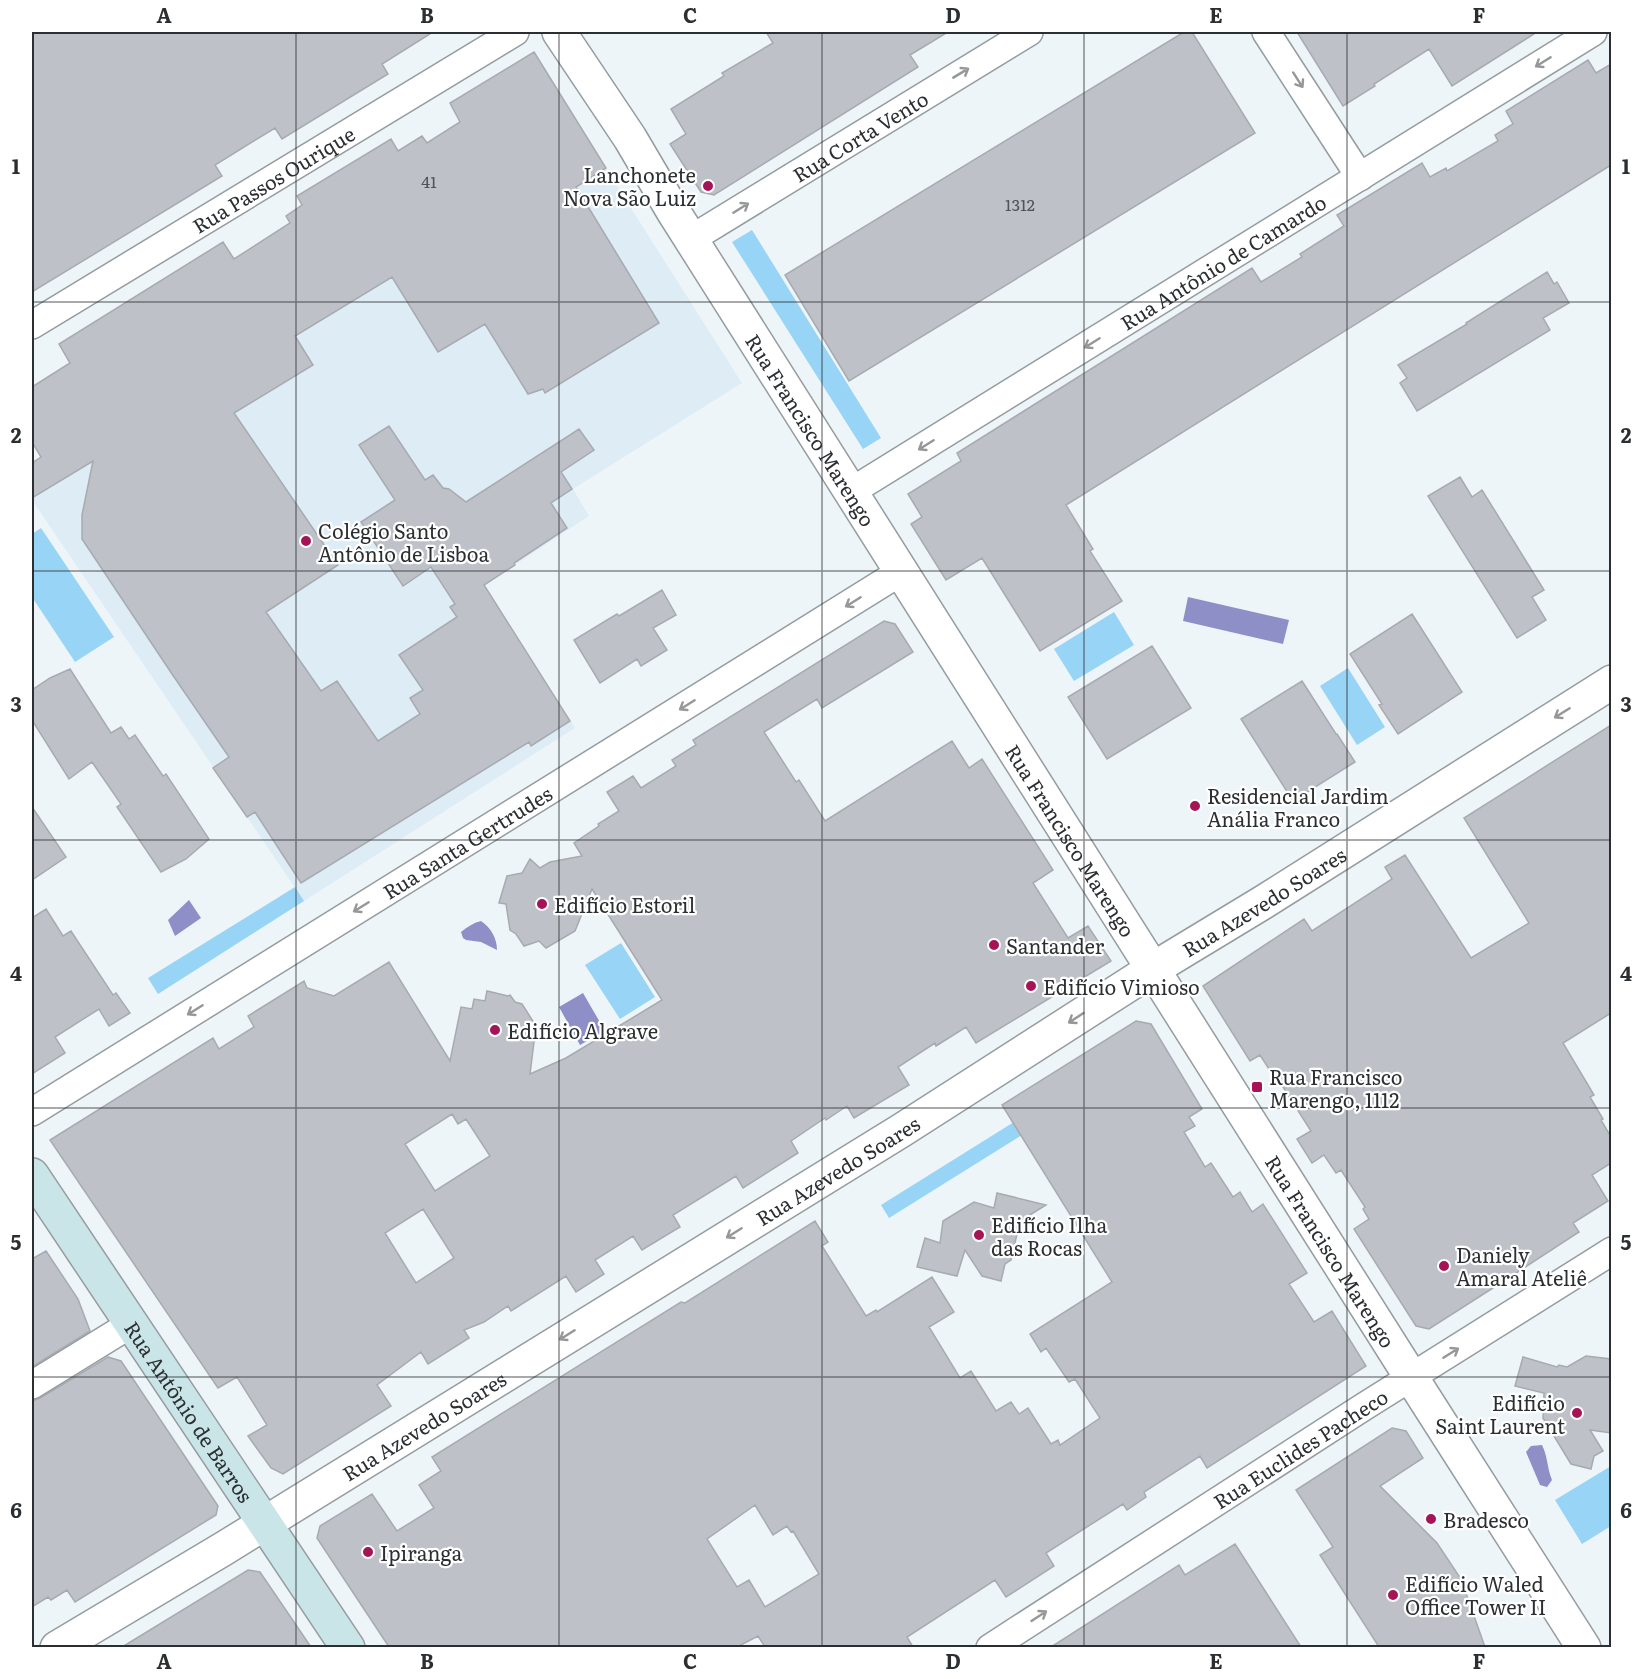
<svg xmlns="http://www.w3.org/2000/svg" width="1643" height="1679" font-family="Literata,serif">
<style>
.built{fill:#ddecf5}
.green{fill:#97d4f5}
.water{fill:#8f8fc8}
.building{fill:#bec2c8;stroke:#a7aab0;stroke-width:1.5;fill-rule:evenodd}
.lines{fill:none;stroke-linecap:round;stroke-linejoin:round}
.minor-casing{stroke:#959ca0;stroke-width:30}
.tertiary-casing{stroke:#959ca0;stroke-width:36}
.secondary-casing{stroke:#959ca0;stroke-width:36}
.minor{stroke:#fff;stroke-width:27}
.tertiary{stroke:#fff;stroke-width:33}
.secondary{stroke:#c9e5e8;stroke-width:33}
.oneway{stroke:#969798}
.grid{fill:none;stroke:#2c2f31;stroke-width:1.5;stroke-opacity:0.55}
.poi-dot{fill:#a51456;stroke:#fff;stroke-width:2}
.labels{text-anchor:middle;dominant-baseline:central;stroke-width:4.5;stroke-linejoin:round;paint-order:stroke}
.number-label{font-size:16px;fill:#505457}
.street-label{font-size:20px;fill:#2c2f31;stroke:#fff}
.poi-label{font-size:20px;fill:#2c2f31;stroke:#fff;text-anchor:start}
.neatline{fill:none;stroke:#2c2f31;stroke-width:2}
.grid-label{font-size:20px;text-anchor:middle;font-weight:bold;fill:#2c2f31}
</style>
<rect width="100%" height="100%" fill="#eef5f9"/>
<path class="built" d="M 596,153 L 742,383 L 573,489 L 589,516 L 484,585 L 575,728 L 304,901 L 32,500 L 32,498 Z"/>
<path class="green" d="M 752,230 L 881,438 L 863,449 L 732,242 Z
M 41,528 L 114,637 L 75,662 L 32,597 L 32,534 Z
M 1114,612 L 1134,645 L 1074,681 L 1054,649 Z
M 1348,668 L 1385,727 L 1357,745 L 1320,686 Z
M 295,887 L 304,901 L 158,994 L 148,978 Z
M 621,943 L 655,997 L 620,1019 L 585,965 Z
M 1014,1122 L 1022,1135 L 889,1218 L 881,1205 Z
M 1611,1466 L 1611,1526 L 1582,1544 L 1555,1500 Z"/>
<path class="water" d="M 1188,597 L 1289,620 L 1283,644 L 1183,621 Z
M 189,900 L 201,918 L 175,936 L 168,920 Z
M 481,921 C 491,928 497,938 497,950 L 481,942 L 466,940 L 463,938 L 461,932 C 467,927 473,923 481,921 Z
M 583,993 L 605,1031 L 580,1045 L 559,1007 Z
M 1542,1445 C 1548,1457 1547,1468 1552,1480 L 1547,1487 L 1540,1485 L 1526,1452 L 1531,1446 Z"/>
<path class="building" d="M 32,32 L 433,32 L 382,64 L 388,74 L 282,139 L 275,128 L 215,165 L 222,176 L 32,292 Z
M 766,32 L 948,32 L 910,55 L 918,67 L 714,195 L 701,192 L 670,144 L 686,134 L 671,109 L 724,76 L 722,73 L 773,43 Z
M 1184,32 L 1192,32 L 1255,133 L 849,381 L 785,275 Z
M 1297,32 L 1537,32 L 1452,86 L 1429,49 L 1374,84 L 1375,86 L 1343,106 Z
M 534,52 L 606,168 L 576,187 L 659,323 L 545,393 L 543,389 L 528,394 L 485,324 L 438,352 L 392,277 L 295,336 L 313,365 L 234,413 L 338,565 L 266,612 L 321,691 L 337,681 L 378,741 L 420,714 L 410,698 L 423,690 L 399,655 L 457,617 L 450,607 L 455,604 L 431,567 L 403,586 L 361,522 L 395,500 L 359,445 L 389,426 L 425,480 L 433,475 L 443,488 L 449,489 L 466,502 L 579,429 L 594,450 L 561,472 L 572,489 L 551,503 L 567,528 L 514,563 L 515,565 L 484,585 L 570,721 L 531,746 L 529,742 L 301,883 L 255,812 L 247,817 L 213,768 L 229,757 L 172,674 L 82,539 L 82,515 L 93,461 L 32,498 L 32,463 L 41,457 L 32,442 L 32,387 L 70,363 L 59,344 L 223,242 L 234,259 L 290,223 L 286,216 L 302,205 L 297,196 L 391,139 L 398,151 L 422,136 L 427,143 L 460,122 L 450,103 Z
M 1588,60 L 1596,73 L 1611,64 L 1611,165 L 1066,505 L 1093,549 L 1090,551 L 1122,601 L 1040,651 L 982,558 L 946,580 L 911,524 L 922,517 L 908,494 L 961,461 L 957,453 L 1252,268 L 1261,282 L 1302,257 L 1300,254 L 1344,226 L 1337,215 L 1422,163 L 1430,177 L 1446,168 L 1447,171 L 1498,141 L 1495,135 L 1513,124 L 1506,111 Z
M 1547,272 L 1554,284 L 1557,282 L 1569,303 L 1543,318 L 1550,330 L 1417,411 L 1400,383 L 1407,378 L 1398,365 L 1467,324 L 1466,323 Z
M 1460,477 L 1472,497 L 1482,490 L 1544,590 L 1532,597 L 1546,620 L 1517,638 L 1428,496 Z
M 662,590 L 676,615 L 653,628 L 667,650 L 641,666 L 637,659 L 600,683 L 574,640 L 617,614 L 619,616 Z
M 1412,614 L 1462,692 L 1398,734 L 1379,705 L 1382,704 L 1350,654 Z
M 884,621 L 895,624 L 913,652 L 822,708 L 817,699 L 764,732 L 796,782 L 799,780 L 825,821 L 952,741 L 969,768 L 982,759 L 1053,870 L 1033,883 L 1068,938 L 1088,926 L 1111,961 L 976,1043 L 966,1027 L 936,1046 L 935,1043 L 898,1067 L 909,1085 L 854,1118 L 847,1106 L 826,1120 L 825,1118 L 791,1141 L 798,1153 L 743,1188 L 736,1176 L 673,1215 L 680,1227 L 642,1250 L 633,1236 L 595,1260 L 604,1274 L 576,1292 L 566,1276 L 511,1311 L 508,1306 L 484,1322 L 464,1330 L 469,1338 L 428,1364 L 421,1352 L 377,1385 L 391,1406 L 283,1474 L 271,1468 L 248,1436 L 267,1425 L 237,1377 L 218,1388 L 50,1140 L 213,1038 L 219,1049 L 254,1027 L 248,1016 L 304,981 L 307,988 L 334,996 L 389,962 L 450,1061 L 461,1007 L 472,1009 L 474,999 L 485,1001 L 487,991 L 508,996 L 510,995 L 515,1002 L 522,1004 L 536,1026 L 530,1074 L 566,1058 L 662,1000 L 592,889 L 575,931 L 546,948 L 539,941 L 524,946 L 516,934 L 510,930 L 506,904 L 499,903 L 507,876 L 522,873 L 530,859 L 540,868 L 550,862 L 582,856 L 574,843 L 599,826 L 598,824 L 619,811 L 607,792 L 633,776 L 641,788 L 676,766 L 672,760 L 696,745 L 693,740 ZM 452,1114 L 458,1124 L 466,1119 L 490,1156 L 435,1191 L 405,1144 ZM 423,1209 L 454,1258 L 416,1283 L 385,1233 Z
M 1152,646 L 1191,708 L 1107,759 L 1068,697 Z
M 70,669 L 111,733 L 121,727 L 129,739 L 135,735 L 163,776 L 166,774 L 209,839 L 186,859 L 161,872 L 117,807 L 121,804 L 92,762 L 69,779 L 32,720 L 32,690 L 50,678 Z
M 1302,681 L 1336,734 L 1337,734 L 1355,762 L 1293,801 L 1241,719 Z
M 1611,725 L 1611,1013 L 1563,1043 L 1594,1095 L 1590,1097 L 1603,1119 L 1601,1120 L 1611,1137 L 1611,1163 L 1592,1175 L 1608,1201 L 1573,1223 L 1579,1232 L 1507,1279 L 1429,1329 L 1416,1326 L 1354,1229 L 1369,1219 L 1363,1209 L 1365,1207 L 1341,1170 L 1336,1173 L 1324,1155 L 1312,1163 L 1297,1139 L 1311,1131 L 1271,1068 L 1269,1069 L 1260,1055 L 1250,1061 L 1203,986 L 1304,919 L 1312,931 L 1392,879 L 1385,867 L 1405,855 L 1471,958 L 1529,923 L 1464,818 Z
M 32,807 L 66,857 L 32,880 Z
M 46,909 L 63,936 L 71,931 L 113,995 L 116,993 L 130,1013 L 109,1026 L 99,1009 L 55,1037 L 65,1053 L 32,1074 L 32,918 Z
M 1136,1021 L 1151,1024 L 1202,1109 L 1189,1117 L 1195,1126 L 1184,1132 L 1205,1167 L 1211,1163 L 1233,1197 L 1240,1192 L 1252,1212 L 1263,1204 L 1307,1273 L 1289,1284 L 1314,1322 L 1332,1311 L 1366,1366 L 1207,1468 L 1200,1456 L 1144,1492 L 1146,1497 L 1127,1510 L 1123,1504 L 1046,1553 L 1054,1566 L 1006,1597 L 995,1580 L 907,1637 L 913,1647 L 765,1647 L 758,1636 L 737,1647 L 389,1647 L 317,1538 L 320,1526 L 372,1494 L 397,1531 L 434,1508 L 419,1485 L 441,1471 L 432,1457 L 681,1302 L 685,1303 L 815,1221 L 828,1242 L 822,1246 L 866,1316 L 876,1310 L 877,1312 L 932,1277 L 954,1312 L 929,1327 L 960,1378 L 971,1371 L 996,1411 L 1011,1402 L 1019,1414 L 1028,1408 L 1051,1444 L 1058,1440 L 1060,1445 L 1100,1418 L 1075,1379 L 1069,1382 L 1046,1348 L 1041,1352 L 1030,1334 L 1112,1282 L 1002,1105 ZM 755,1505 L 773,1535 L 787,1526 L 791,1532 L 793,1531 L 819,1574 L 765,1607 L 749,1580 L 737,1587 L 707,1539 Z
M 997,1193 L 1046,1205 L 1020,1221 L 1011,1260 L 1005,1264 L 1001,1281 L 982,1276 L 965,1250 L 957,1276 L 917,1267 L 925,1238 L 940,1243 L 943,1221 L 974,1202 L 994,1208 Z
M 46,1251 L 78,1299 L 90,1331 L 32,1367 L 32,1259 Z
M 1586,1356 L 1611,1359 L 1611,1433 L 1590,1430 L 1603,1451 L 1594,1456 L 1591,1469 L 1571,1464 L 1543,1418 L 1544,1393 L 1515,1386 L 1523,1357 L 1557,1367 L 1559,1365 L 1567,1367 Z
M 108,1357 L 121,1361 L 218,1506 L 216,1515 L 75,1602 L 67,1590 L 51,1600 L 48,1597 L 32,1607 L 32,1401 L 40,1398 Z
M 1392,1428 L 1406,1431 L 1423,1458 L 1380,1486 L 1437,1543 L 1461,1579 L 1485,1647 L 1379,1647 L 1320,1555 L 1333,1547 L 1296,1490 Z
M 1235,1544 L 1301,1647 L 1051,1647 L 1179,1565 L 1185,1575 Z
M 248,1570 L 260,1572 L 311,1647 L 122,1647 Z"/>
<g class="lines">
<defs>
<g id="minor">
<path d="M 1266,32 L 1360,177"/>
<path id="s1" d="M 691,239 L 1029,32"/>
<path id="s2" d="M 32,325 L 515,32"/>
<path id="s3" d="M 852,491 L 1593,32"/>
<path id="s4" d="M 32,1112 L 902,571"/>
<path d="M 32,1385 L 131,1324"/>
<path id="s5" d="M 990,1648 L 1365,1406 L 1612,1251"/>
</g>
<g id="tertiary">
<path id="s6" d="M 559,32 L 630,138 L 673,211 L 1411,1377 L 1584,1648"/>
<path id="s7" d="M 57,1648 L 223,1549 L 902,1130 L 1153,969 L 1262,903 L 1612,682"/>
</g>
<g id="secondary">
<path id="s8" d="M 32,1175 L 348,1648"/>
</g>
</defs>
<use href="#minor" class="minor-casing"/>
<use href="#tertiary" class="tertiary-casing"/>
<use href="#secondary" class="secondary-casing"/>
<use href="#minor" class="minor"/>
<use href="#tertiary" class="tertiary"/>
<use href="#secondary" class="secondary"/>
</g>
<defs><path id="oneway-shaft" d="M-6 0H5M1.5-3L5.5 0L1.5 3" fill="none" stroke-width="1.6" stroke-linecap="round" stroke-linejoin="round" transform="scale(1.5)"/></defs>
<g class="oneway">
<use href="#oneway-shaft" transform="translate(1543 62) rotate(148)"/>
<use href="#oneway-shaft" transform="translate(961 73) rotate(-31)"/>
<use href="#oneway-shaft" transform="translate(1298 80) rotate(57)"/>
<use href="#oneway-shaft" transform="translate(741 208) rotate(-32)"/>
<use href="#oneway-shaft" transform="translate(1092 343) rotate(148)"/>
<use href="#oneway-shaft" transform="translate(926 445) rotate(148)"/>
<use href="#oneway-shaft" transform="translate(853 602) rotate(148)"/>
<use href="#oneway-shaft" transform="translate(687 705) rotate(148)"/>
<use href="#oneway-shaft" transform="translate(1562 713) rotate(148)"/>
<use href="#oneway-shaft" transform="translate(361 907) rotate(148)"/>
<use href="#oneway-shaft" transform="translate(195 1010) rotate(148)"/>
<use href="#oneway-shaft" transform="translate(1076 1018) rotate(147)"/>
<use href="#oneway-shaft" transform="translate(734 1233) rotate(148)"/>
<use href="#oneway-shaft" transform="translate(567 1335) rotate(148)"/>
<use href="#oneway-shaft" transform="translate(1451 1353) rotate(-32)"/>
<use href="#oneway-shaft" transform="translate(1039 1616) rotate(-33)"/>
</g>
<path class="grid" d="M 296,32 L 296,1648M 559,32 L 559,1648M 822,32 L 822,1648M 1084,32 L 1084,1648M 1347,32 L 1347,1648M 32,302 L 1612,302M 32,571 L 1612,571M 32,840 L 1612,840M 32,1108 L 1612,1108M 32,1377 L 1612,1377"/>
<g class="poi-dot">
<circle cx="708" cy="186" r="6"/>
<circle cx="306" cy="541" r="6"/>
<circle cx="1195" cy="806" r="6"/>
<circle cx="542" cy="904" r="6"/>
<circle cx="994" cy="945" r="6"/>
<circle cx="1031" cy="986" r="6"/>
<circle cx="495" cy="1030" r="6"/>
<rect x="1251" y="1081" width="12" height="12" rx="3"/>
<circle cx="979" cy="1235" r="6"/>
<circle cx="1444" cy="1266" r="6"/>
<circle cx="1577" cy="1413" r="6"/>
<circle cx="1431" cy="1519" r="6"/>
<circle cx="368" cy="1552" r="6"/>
<circle cx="1393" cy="1595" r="6"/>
</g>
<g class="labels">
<g class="number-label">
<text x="429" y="181">41</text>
<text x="1020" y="204">1312</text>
</g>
<g class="street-label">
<text stroke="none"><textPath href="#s1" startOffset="198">Rua Corta Vento</textPath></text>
<text stroke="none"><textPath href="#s2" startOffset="282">Rua Passos Ourique</textPath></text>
<text stroke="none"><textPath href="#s3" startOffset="436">Rua Antônio de Camardo</textPath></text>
<text stroke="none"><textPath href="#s6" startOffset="471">Rua Francisco Marengo</textPath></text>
<text stroke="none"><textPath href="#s6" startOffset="957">Rua Francisco Marengo</textPath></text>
<text stroke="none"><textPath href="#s4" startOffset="512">Rua Santa Gertrudes</textPath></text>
<text stroke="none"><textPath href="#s7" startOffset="1419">Rua Azevedo Soares</textPath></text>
<text stroke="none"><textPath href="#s7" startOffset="915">Rua Azevedo Soares</textPath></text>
<text stroke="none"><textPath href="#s6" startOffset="1443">Rua Francisco Marengo</textPath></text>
<text stroke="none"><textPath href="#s8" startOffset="284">Rua Antônio de Barros</textPath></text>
<text stroke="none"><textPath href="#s7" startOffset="429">Rua Azevedo Soares</textPath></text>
<text stroke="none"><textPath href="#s5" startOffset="369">Rua Euclides Pacheco</textPath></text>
</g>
<g class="poi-label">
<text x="696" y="174" text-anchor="end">Lanchonete<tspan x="696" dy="23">Nova São Luiz</tspan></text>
<text x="318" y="530">Colégio Santo<tspan x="318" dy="23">Antônio de Lisboa</tspan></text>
<text x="1207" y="795">Residencial Jardim<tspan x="1207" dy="23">Anália Franco</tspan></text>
<text x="554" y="904">Edifício Estoril</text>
<text x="1006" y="945">Santander</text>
<text x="1043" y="986">Edifício Vimioso</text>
<text x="507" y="1030">Edifício Algrave</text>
<text x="1269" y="1076">Rua Francisco<tspan x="1269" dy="23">Marengo, 1112</tspan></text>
<text x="991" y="1224">Edifício Ilha<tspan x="991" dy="23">das Rocas</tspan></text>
<text x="1456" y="1254">Daniely<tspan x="1456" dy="23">Amaral Ateliê</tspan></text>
<text x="1565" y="1402" text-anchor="end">Edifício<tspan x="1565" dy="23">Saint Laurent</tspan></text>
<text x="1443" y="1519">Bradesco</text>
<text x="380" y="1552">Ipiranga</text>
<text x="1405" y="1583">Edifício Waled<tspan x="1405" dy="23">Office Tower II</tspan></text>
</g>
</g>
<rect width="1643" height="1679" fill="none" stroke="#ffffff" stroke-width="66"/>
<rect x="33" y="33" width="1577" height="1613" class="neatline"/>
<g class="grid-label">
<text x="164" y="23">A</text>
<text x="427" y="23">B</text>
<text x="690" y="23">C</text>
<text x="953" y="23">D</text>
<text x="1216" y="23">E</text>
<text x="1479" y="23">F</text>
<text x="16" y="174">1</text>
<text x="1626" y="174">1</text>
<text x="16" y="443">2</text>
<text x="1626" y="443">2</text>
<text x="16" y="712">3</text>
<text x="1626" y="712">3</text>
<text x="16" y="981">4</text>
<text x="1626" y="981">4</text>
<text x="16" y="1250">5</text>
<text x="1626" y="1250">5</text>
<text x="16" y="1518">6</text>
<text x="1626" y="1518">6</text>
<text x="164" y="1669">A</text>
<text x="427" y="1669">B</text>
<text x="690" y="1669">C</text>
<text x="953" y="1669">D</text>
<text x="1216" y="1669">E</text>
<text x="1479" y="1669">F</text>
</g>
</svg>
